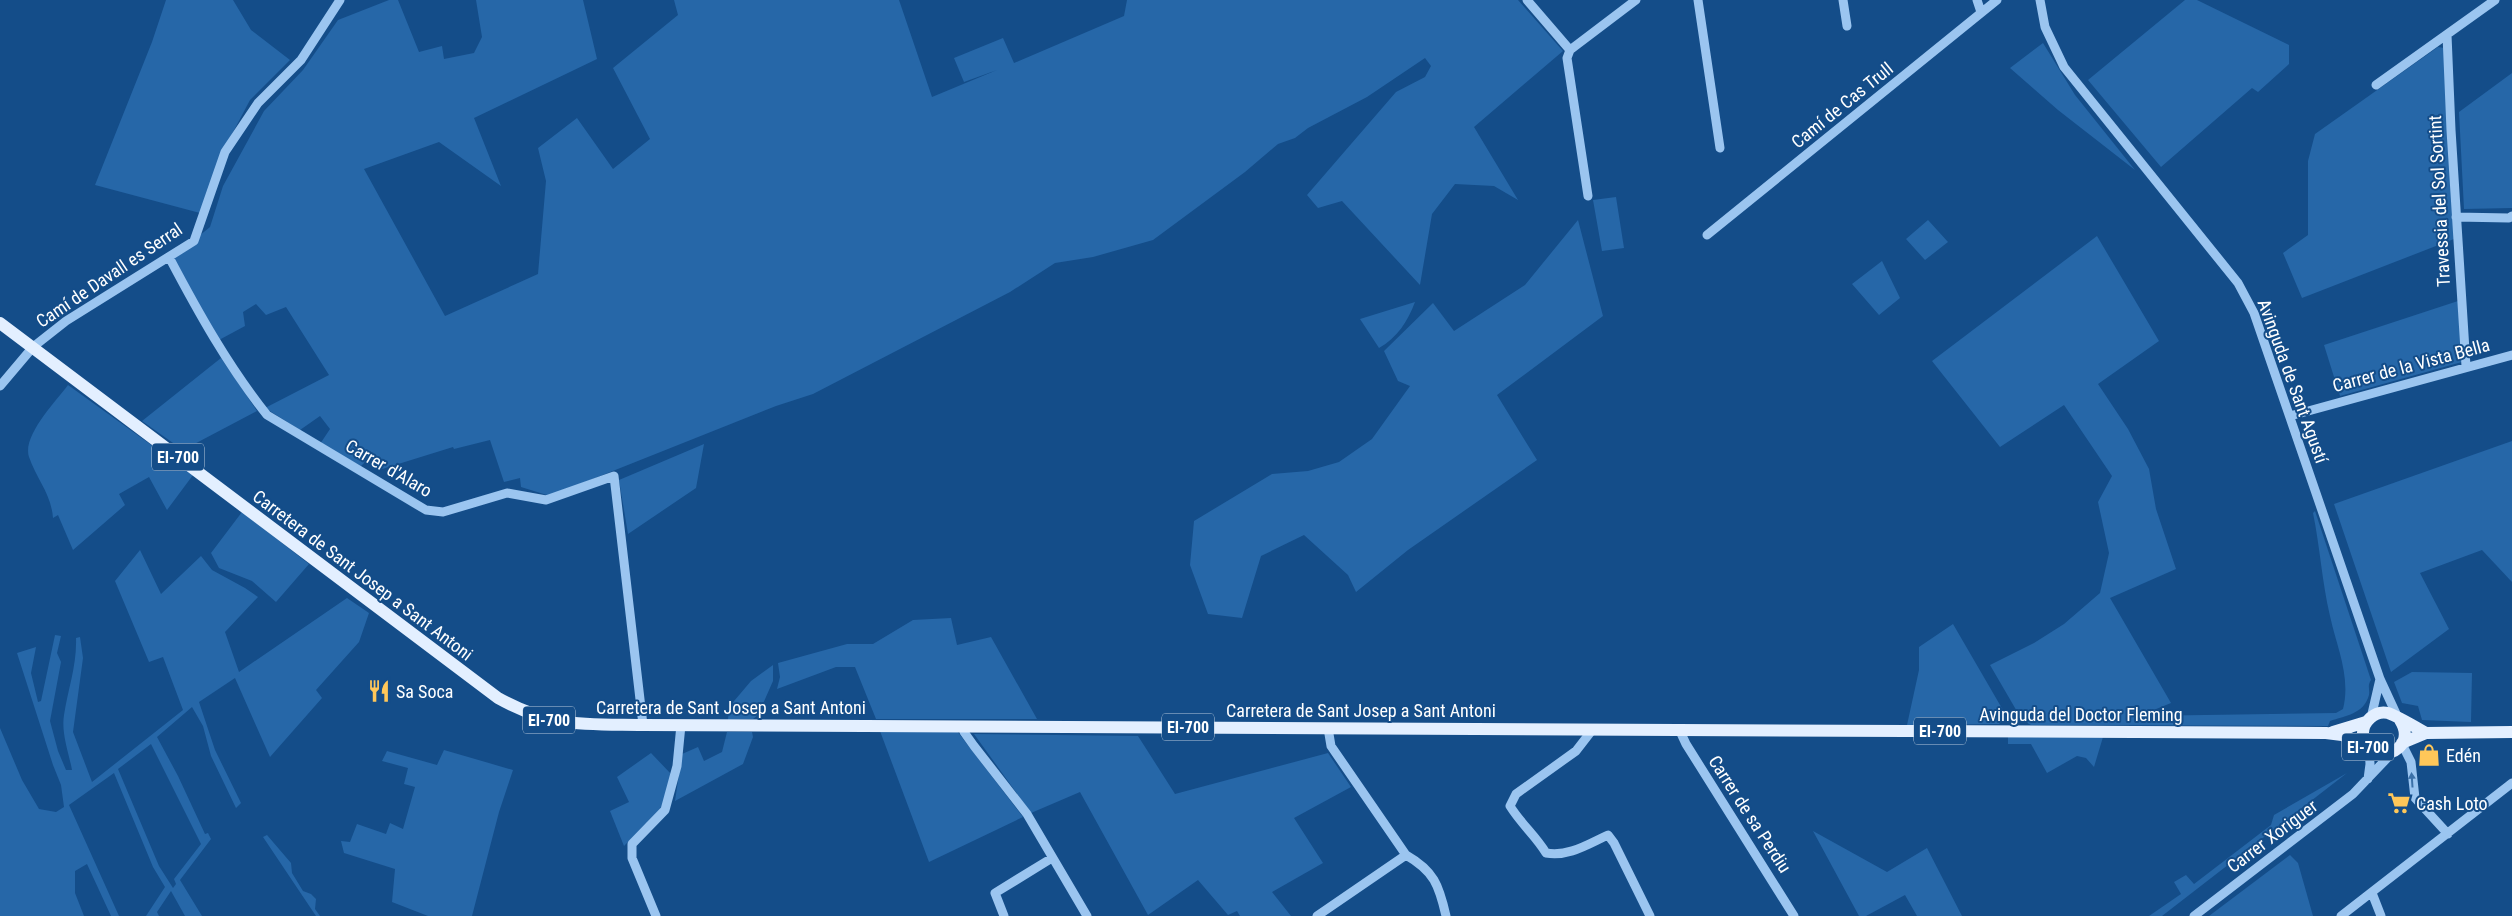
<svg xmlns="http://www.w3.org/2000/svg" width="2512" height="916" font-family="'Roboto Condensed',sans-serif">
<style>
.green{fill:#2667a8;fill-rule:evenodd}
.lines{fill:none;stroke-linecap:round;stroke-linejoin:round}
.minor{stroke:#9bc5f0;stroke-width:9}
.major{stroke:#e3efff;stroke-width:12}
.oneway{fill:#3c71a8}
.labels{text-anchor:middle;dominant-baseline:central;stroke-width:4;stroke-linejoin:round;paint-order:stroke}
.shield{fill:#144d89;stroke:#b8cadc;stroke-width:1}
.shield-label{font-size:16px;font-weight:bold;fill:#fff}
.street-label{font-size:18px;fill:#fff;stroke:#144d89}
.poi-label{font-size:18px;fill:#fff;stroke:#144d89;text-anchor:start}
</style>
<rect width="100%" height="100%" fill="#144d89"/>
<path class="green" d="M 166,0 L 233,0 L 251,30 L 290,60 L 250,100 L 223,151 L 200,213 L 95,185 L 152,42 Z
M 389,0 L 398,0 L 419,52 L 442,46 L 444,59 L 474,53 L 482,37 L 476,0 L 583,0 L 597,59 L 474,118 L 501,186 L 439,142 L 364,169 L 445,316 L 538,274 L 546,181 L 538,148 L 577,118 L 613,169 L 650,139 L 613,68 L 678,15 L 674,0 L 899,0 L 932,97 L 997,70 L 964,82 L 954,58 L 1003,38 L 1014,63 L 1124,16 L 1127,0 L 1518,0 L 1563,51 L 1474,127 L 1518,200 L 1494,186 L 1455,184 L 1432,214 L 1420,285 L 1342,201 L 1318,208 L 1307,195 L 1396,92 L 1425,77 L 1431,66 L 1425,58 L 1367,97 L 1308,128 L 1295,138 L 1278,144 L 1245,172 L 1153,240 L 1093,257 L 1055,263 L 1010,292 L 813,394 L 776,406 L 550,496 L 521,487 L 520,478 L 504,482 L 490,440 L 454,449 L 453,447 L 379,470 L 367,460 L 361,466 L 320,444 L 330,429 L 320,416 L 300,430 L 265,408 L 329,375 L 286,307 L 266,315 L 256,304 L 243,312 L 245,326 L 219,340 L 172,258 L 210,227 L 223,186 L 264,111 L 303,70 L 338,20 Z
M 2185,0 L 2197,0 L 2289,45 L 2289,64 L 2258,92 L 2252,88 L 2161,167 L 2088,80 Z
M 2043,43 L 2075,95 L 2135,170 L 2058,110 L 2010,68 Z
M 2438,47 L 2444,48 L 2454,239 L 2302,298 L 2283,253 L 2308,235 L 2308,161 L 2315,134 Z
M 2512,73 L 2512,208 L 2464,209 L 2459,112 Z
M 1616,197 L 1624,248 L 1602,251 L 1593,200 Z
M 1578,220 L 1603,316 L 1497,395 L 1537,460 L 1408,550 L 1356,592 L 1348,575 L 1304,535 L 1261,556 L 1242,618 L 1208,614 L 1190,565 L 1194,521 L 1272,474 L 1308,471 L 1339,462 L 1372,439 L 1410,386 L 1398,381 L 1384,351 L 1433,303 L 1454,331 L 1525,285 Z
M 1928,220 L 1948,242 L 1925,260 L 1906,239 Z
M 2097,236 L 2159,341 L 2098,384 L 2128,429 L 2149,469 L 2156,509 L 2176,569 L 2110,598 L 2171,703 L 2139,716 L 2336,713 L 2343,709 C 2351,677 2337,648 2330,616 C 2322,582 2320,547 2313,513 L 2315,511 L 2371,680 C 2367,686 2370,689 2369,695 C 2364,714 2345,716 2330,721 L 2328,726 L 2031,725 L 2022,720 L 1990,665 L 2034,643 L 2064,624 L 2100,593 L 2109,553 L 2098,502 L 2112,476 L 2064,405 L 2000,447 L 1932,361 Z
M 1882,261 L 1900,298 L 1879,315 L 1852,284 Z
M 2458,301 L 2462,362 L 2340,396 L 2324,345 Z
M 1415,302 C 1408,321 1397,338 1379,348 L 1360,319 Z
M 221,358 L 257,411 L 183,450 L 142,421 Z
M 68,385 L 193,475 L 167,510 L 149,477 L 119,494 L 125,505 L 73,550 L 58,515 L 53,518 C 51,493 37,480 29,457 C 22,436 56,401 68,385 Z
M 2512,441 L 2512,582 L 2482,550 L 2420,573 L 2449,629 L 2391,672 L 2334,504 Z
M 704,444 L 696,488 L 628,534 L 619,480 Z
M 242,512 L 309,564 L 276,602 L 252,581 L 219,568 L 211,553 Z
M 140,550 L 161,594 L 201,556 L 212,570 L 245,588 L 258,597 L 225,632 L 239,672 L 347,598 L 369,613 L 359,642 L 316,690 L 322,698 L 270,757 L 235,678 L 199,702 L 215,750 L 241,803 L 236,808 L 211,756 L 203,726 L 192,707 L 157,737 L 178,776 L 205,834 L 208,833 L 211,839 L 180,880 L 202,916 L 185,916 L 171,891 L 157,912 L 159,916 L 146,916 L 165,887 L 153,867 L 114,773 L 69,805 L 119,916 L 111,916 L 87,864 L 75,871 L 75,893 L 84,916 L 0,916 L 0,728 L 22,780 L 39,809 L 56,812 L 64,807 L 61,785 L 53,765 L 17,653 L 36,647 L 31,673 L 38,702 L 41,701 L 55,635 L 61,636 L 57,653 L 61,662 L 50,721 L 58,751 L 66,770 L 72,770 C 69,753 61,733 64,715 C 68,689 77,665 76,638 L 80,637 L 83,658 L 73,732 L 92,782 L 183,710 L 163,657 L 149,662 L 115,581 ZM 151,744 L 201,844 L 174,879 L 176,884 L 173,888 L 159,866 L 118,769 Z
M 951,618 L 957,645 L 991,637 L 1037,719 L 876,719 L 855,667 L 836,667 L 777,689 L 780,677 L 778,663 L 847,644 L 873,644 L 913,620 Z
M 1953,624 L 2007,717 L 1999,724 L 1907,725 L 1919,670 L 1919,647 Z
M 773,665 L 773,681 L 758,715 L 753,719 L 728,720 L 729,707 L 751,681 Z
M 2412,672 L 2472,673 L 2471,722 L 2422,720 L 2418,706 L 2402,703 L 2394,682 Z
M 880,731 L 957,731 L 1023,817 L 929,862 Z
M 727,732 L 752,732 L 753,737 L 743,764 L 675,801 L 682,754 L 698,747 L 704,761 L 722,752 Z
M 974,734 L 1138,736 L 1175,794 L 1328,753 L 1351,787 L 1294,818 L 1323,863 L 1272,892 L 1291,916 L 1240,916 L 1237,911 L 1228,915 L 1198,880 L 1148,915 L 1080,792 L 1031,813 Z
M 2008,737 L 2103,737 L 2094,767 L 2086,758 L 2077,756 L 2047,773 L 2031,744 L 2008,744 Z
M 444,750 L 513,770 L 499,812 L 472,916 L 428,916 L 392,902 L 395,869 L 344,853 L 341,841 L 350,842 L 357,824 L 386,834 L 390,823 L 403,829 L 415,787 L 404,784 L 408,768 L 382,761 L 387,751 L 437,765 Z
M 651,753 L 672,775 L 665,804 L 624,846 L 610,811 L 629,802 L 617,777 Z
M 2347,773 L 2162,916 L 2149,916 L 2181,894 L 2174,882 L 2186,875 L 2194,884 L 2271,825 L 2274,815 Z
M 1813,831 L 1887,872 L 1927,848 L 1962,916 L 1917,916 L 1905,895 L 1866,916 L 1859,916 Z
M 267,835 L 291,863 L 292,873 L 303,891 L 311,894 L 316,899 L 315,909 L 320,916 L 316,916 L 263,837 Z
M 2290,855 L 2298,863 L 2313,916 L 2209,916 Z"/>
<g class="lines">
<path class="minor" d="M 1527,0 L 1570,50 L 1567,58 L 1588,196
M 1698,0 L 1720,148
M 1843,0 L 1847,26
M 1977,0 L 1981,12
M 2040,0 L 2045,27 L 2064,67 L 2238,283 L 2254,313 L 2380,679 L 2398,718
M 2447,35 L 2451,130 L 2466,366
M 1570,50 L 1636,0
M 2376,85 L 2495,0
M 2456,217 L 2509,218 L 2512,216
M 1707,235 L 1997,0
M 169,257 C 198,312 228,366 267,415 L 426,510 L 443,512 L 507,493 L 546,500 L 614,476 L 643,725
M 0,386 L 33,347 L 66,321 L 194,241 L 225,152 L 258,103 L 301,60 L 340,0
M 2290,416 L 2512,355
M 2371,718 L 2380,679
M 964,726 L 964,732 L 974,746 L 1027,814 L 1087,916
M 1328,728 L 1331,746 L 1406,855
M 1593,729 L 1576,751 L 1516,794 L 1510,806 C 1521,824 1536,836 1546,853 C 1569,857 1588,844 1608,835 L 1614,843 L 1650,916
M 1679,729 L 1686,744 L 1794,916
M 2402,744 L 2411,762 L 2415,798 L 2448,834
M 2368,779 L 2370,764 L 2369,747
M 2372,893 L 2381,916
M 656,916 L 632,858 L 632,844 L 665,810 L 677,766 L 681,725
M 1004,916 L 995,893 L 1052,858
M 1317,916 L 1406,855 C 1434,871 1439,885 1446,916
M 2194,916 L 2353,794 L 2392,753
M 2341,916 L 2512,783"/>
<path class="major" d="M 0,323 L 498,698 C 552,728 584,724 643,725 L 2326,733 L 2342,735 L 2367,745
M 2400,720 C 2421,753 2366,768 2363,735 C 2362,722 2375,710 2388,713 C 2395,715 2419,729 2426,733
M 2333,732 L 2366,722
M 2402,743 L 2426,733 L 2512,732"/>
</g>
<defs><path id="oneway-solid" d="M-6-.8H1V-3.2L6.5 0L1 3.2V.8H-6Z" transform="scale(1.25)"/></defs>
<use class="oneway" href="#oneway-solid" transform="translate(2412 780) rotate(-94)"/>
<defs>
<symbol id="restaurant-bare" viewBox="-9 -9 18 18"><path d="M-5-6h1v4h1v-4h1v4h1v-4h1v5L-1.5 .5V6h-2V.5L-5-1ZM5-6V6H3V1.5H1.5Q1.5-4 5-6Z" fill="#ffc759" stroke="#144d89" stroke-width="2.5" paint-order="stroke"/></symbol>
<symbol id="shop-bare" viewBox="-9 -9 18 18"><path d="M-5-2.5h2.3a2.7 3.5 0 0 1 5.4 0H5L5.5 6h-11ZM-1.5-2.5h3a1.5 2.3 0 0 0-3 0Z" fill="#ffc759" stroke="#144d89" stroke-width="2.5" paint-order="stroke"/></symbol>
<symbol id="supermarket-bare" viewBox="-9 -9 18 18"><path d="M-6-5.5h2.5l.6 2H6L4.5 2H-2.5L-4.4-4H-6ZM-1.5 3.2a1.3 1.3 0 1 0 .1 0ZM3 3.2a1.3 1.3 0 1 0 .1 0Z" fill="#ffc759" stroke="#144d89" stroke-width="2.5" paint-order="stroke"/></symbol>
</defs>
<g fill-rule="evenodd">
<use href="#restaurant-bare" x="363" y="675" width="32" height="32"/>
<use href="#shop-bare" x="2413" y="739" width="32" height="32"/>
<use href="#supermarket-bare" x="2383" y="787" width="32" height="32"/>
</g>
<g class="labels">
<g class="shield">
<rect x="152" y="443.5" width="52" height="27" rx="4"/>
<rect x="523" y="706.5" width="52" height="27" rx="4"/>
<rect x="1162" y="713.5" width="52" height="27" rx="4"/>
<rect x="1914" y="717.5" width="52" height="27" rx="4"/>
<rect x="2342" y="733.5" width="52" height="27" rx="4"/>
</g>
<g class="shield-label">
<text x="178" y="457">EI-700</text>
<text x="549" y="720">EI-700</text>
<text x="1188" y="727">EI-700</text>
<text x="1940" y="731">EI-700</text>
<text x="2368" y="747">EI-700</text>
</g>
<g class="street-label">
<text transform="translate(1842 105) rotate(-39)">Camí de Cas Trull</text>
<text transform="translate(2439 201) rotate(-93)">Travessia del Sol Sortint</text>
<text transform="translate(109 275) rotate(-34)">Camí de Davall es Serral</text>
<text transform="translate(2411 365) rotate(-15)">Carrer de la Vista Bella</text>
<text transform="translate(2293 381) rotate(70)">Avinguda de Sant Agustí</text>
<text transform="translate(389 468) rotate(30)">Carrer d'Alaro</text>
<text transform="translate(363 575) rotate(37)">Carretera de Sant Josep a Sant Antoni</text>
<text x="731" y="707">Carretera de Sant Josep a Sant Antoni</text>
<text x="1361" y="710">Carretera de Sant Josep a Sant Antoni</text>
<text x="2081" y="714">Avinguda del Doctor Fleming</text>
<text transform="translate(1750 814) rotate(57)">Carrer de sa Perdiu</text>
<text transform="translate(2272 836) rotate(-37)">Carrer Xoriguer</text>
</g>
<g class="poi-label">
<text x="396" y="691">Sa Soca</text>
<text x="2446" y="755">Edén</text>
<text x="2416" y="803">Cash Loto</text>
</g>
</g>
</svg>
